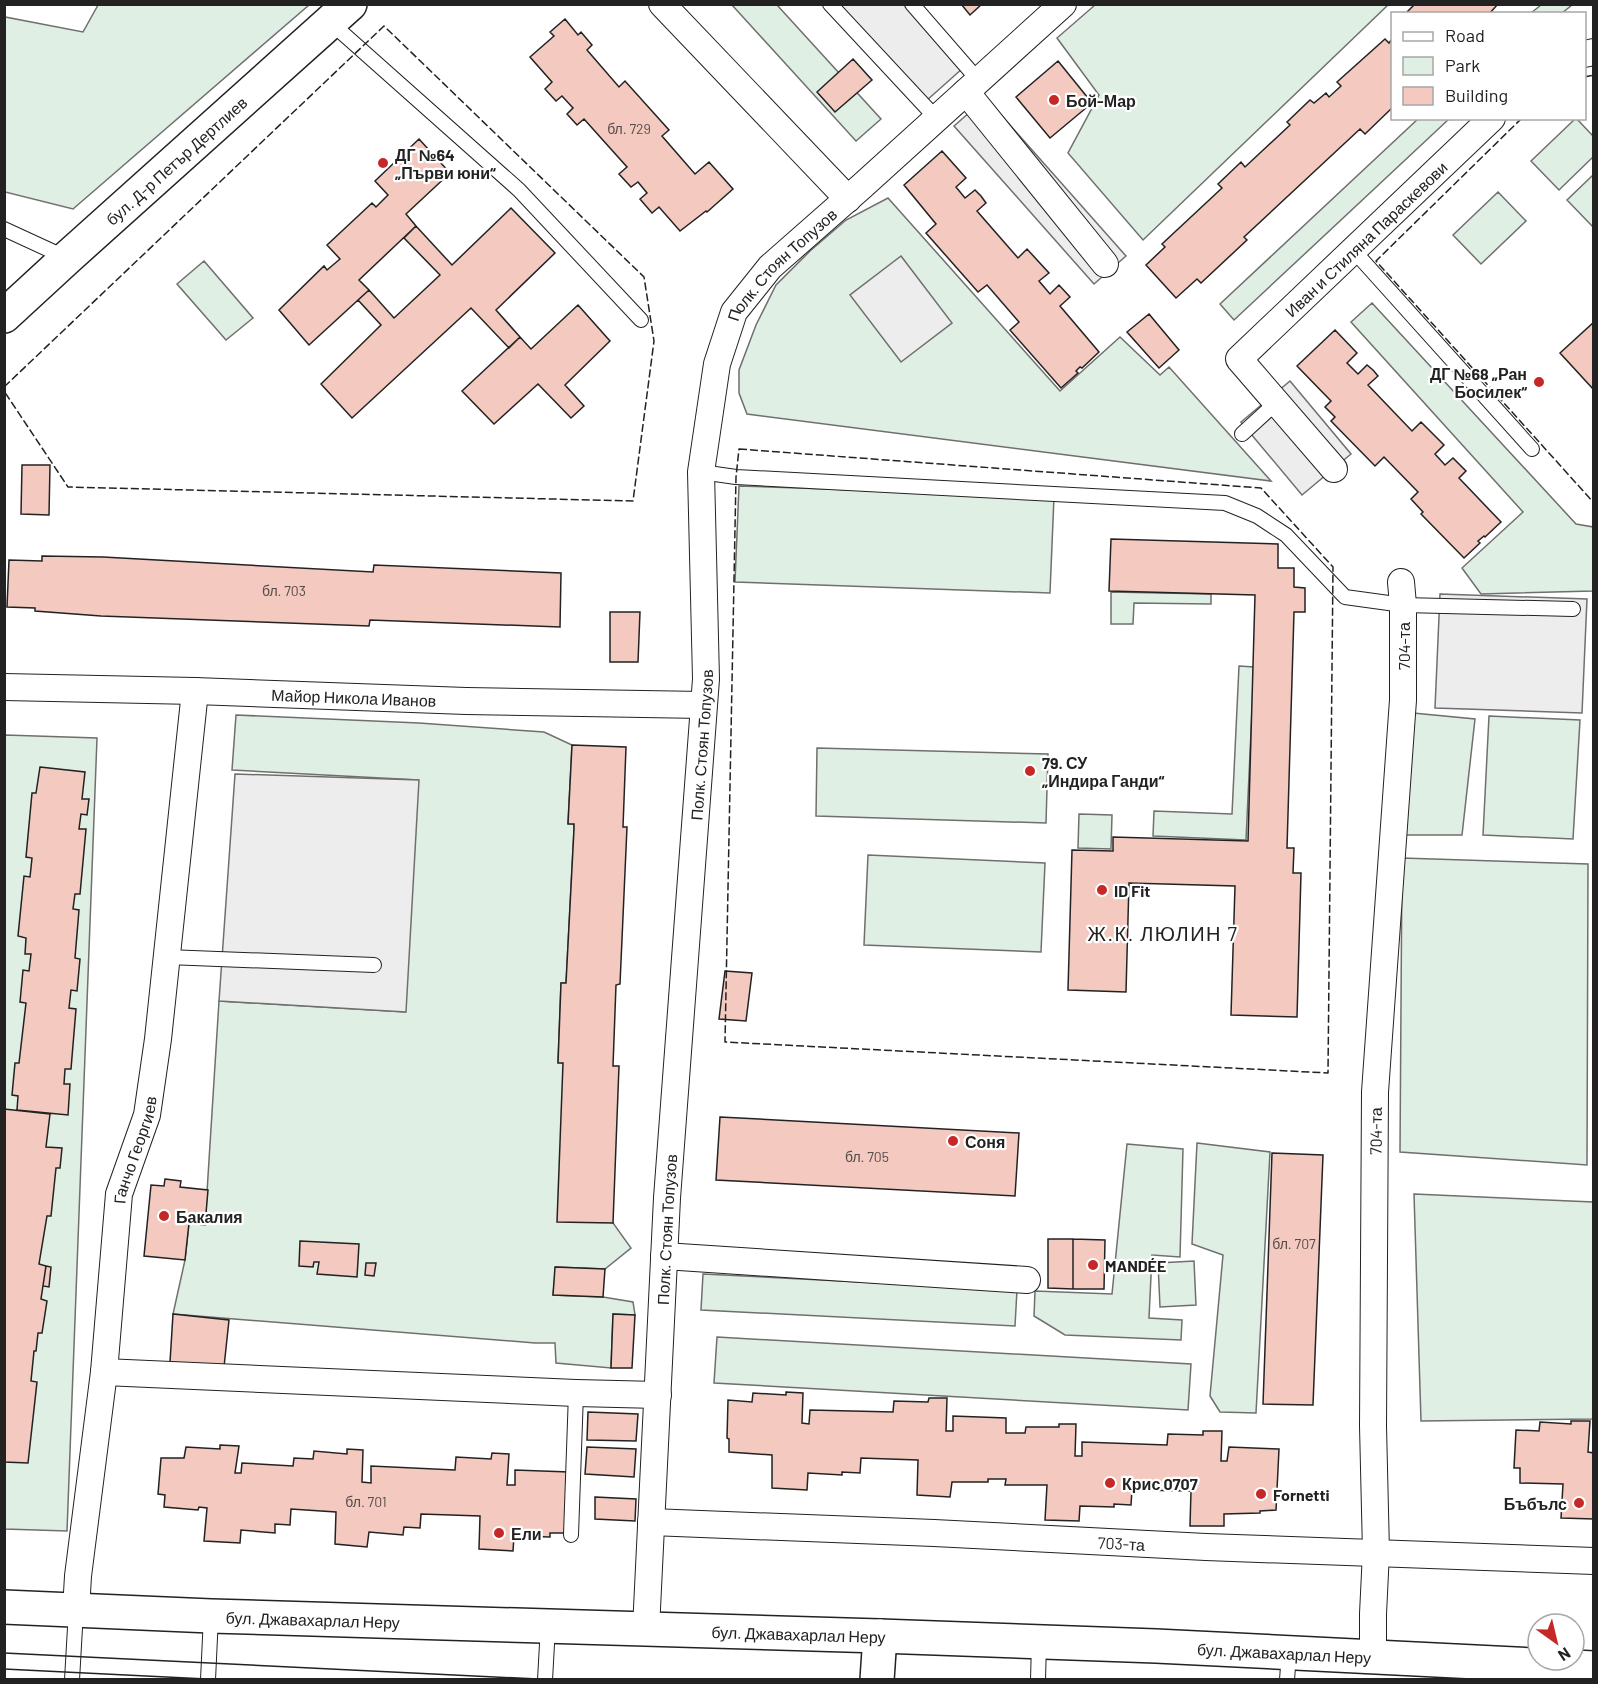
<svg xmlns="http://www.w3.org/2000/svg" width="1598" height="1684" font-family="Barlow,sans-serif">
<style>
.green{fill:#e0efe3;stroke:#6f6f6f;stroke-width:1.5}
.parking{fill:#ededed;stroke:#6f6f6f;stroke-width:1.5}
.building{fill:#f3c9c0;stroke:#222;stroke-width:1.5}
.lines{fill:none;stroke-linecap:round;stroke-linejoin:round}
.service-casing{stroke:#222;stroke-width:16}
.minor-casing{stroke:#222;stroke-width:28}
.tertiary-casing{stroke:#222;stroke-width:36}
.secondary-casing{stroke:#222;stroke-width:36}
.service{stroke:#fff;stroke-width:14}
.minor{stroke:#fff;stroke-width:26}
.tertiary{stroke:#fff;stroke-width:33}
.secondary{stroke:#fff;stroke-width:33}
.tram{stroke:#222;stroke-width:1.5}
.fence{stroke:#222;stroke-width:1.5;stroke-dasharray:8 3;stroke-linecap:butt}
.poi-dot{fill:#c62828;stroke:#fff;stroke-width:2}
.labels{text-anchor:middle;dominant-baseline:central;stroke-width:4.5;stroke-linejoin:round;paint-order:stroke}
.number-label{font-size:14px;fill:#564c4a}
.poi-label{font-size:16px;font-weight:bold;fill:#222;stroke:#fff;text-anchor:start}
.street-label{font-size:16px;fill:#222;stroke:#fff}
.quarter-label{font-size:20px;letter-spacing:1.5px;fill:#222;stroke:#fff}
</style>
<rect width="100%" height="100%" fill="#fff"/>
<path class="green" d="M 98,5 L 98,4 L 309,5 L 73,209 L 5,192 L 5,17 L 83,32 Z
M 732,5 L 777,5 L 881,119 L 856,141 Z
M 1095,5 L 1095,4 L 1388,5 L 1143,240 L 1068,153 L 1099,95 L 1057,38 Z
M 1541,5 L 1541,4 L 1572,5 L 1562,13 L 1531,13 Z
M 1419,118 L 1449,119 L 1234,320 L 1220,304 Z
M 1576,118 L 1593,136 L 1593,157 L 1559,190 L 1531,161 Z
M 1593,175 L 1594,176 L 1593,227 L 1567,200 Z
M 1498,192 L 1526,221 L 1481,264 L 1453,235 Z
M 888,198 L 1060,391 L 1120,337 L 1160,375 L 1169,367 L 1271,481 L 747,414 L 739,393 L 739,370 L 756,325 L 776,285 L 810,251 L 846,220 Z
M 204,261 L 253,318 L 226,340 L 177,284 Z
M 1372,303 L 1576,524 L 1593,527 L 1593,591 L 1481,594 L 1462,568 L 1523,512 L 1351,322 Z
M 739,486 L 1054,497 L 1050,593 L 735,582 Z
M 1111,592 L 1211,594 L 1211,604 L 1134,603 L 1133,624 L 1111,624 Z
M 1239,666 L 1254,667 L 1246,840 L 1153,836 L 1154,811 L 1232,814 Z
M 1413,713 L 1475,719 L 1462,835 L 1403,835 Z
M 236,715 L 419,723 L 544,732 L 572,745 L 568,823 L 574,824 L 574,829 L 566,983 L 561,983 L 558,1062 L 563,1063 L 613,1223 L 631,1248 L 605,1269 L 556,1267 L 553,1295 L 603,1297 L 633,1302 L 635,1315 L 613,1314 L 611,1368 L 556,1363 L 555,1343 L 535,1343 L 173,1314 L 185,1260 L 189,1223 L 205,1224 L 219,1001 L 405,1012 L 418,780 L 232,770 Z
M 1489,716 L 1580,720 L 1573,839 L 1483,835 Z
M 5,735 L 97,738 L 67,1531 L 5,1529 Z
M 817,748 L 1048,754 L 1046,823 L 816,816 Z
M 1079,814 L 1112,815 L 1111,849 L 1078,848 Z
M 868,855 L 1045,863 L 1041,952 L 864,945 Z
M 1402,858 L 1588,864 L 1587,1165 L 1400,1152 Z
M 1197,1143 L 1270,1152 L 1256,1413 L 1220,1412 L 1210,1396 L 1223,1255 L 1192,1244 Z
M 1127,1144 L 1183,1149 L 1180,1257 L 1152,1255 L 1149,1318 L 1182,1320 L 1181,1340 L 1065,1335 L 1034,1316 L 1035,1291 L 1112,1294 Z
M 1414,1194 L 1593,1202 L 1593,1419 L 1421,1421 Z
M 1194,1261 L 1196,1305 L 1160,1307 L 1158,1263 Z
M 703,1274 L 1017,1290 L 1015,1326 L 701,1310 Z
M 717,1337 L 1191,1364 L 1188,1410 L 714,1383 Z"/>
<path class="parking" d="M 839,5 L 905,5 L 963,68 L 926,101 Z
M 986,98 L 1126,256 L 1094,284 L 954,126 Z
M 901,256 L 952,323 L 901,362 L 850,295 Z
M 1290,381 L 1351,454 L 1302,495 L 1241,422 Z
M 1440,594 L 1587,599 L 1582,713 L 1435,708 Z
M 235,774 L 419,780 L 406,1012 L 219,1001 Z"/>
<path class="building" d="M 961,4 L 982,4 L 970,15 Z
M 1415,4 L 1498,4 L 1489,14 L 1405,14 Z
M 565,19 L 578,35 L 581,32 L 592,45 L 587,50 L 619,87 L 625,81 L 669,130 L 662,136 L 695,174 L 709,162 L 733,189 L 707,212 L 706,211 L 680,231 L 659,207 L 652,213 L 640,199 L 647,193 L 638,182 L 631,187 L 619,174 L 627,167 L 584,119 L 577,125 L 567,114 L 573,108 L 562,96 L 556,101 L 545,89 L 552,82 L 530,57 L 554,36 L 550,32 Z
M 1385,39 L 1389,43 L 1392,39 L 1392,108 L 1365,134 L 1360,129 L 1244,237 L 1247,240 L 1201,283 L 1197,279 L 1176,298 L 1146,265 L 1165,247 L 1162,244 L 1222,188 L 1218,184 L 1241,162 L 1245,167 L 1290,125 L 1287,122 L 1310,100 L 1314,103 L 1326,93 L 1329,97 L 1341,86 L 1337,82 Z
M 853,59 L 872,80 L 835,112 L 817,92 Z
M 1058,61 L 1092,103 L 1050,138 L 1016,97 Z
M 419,139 L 450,173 L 406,214 L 416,226 L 359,280 L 369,290 L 309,345 L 279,310 L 324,266 L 327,270 L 340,259 L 327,245 L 372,203 L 376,207 L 388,195 L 375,181 Z
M 942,151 L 966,178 L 956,187 L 965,198 L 975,190 L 981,196 L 986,203 L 977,211 L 1018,258 L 1027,249 L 1049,273 L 1039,281 L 1050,294 L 1059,285 L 1070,297 L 1060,306 L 1099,352 L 1082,368 L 1080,367 L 1076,371 L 1078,373 L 1061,388 L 1010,330 L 1019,322 L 987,285 L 978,292 L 926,233 L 936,224 L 904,185 Z
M 511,208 L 555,253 L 496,310 L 520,337 L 509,348 L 471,308 L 352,418 L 321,384 L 381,325 L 358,300 L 369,290 L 394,318 L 440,275 L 404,238 L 416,226 L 452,265 Z
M 578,305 L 610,341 L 565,385 L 584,406 L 571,418 L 538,384 L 494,424 L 462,391 L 520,337 L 531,349 Z
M 1149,314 L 1179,350 L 1159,368 L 1127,332 Z
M 1594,322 L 1594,390 L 1560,353 Z
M 1335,330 L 1357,353 L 1347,363 L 1358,374 L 1367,365 L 1373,370 L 1378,376 L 1368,385 L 1412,431 L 1421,422 L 1444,445 L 1435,454 L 1445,465 L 1453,458 L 1466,471 L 1459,478 L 1501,522 L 1485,537 L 1484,536 L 1478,541 L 1480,543 L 1464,558 L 1421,514 L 1423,512 L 1411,499 L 1418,492 L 1384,457 L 1375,466 L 1331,421 L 1335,417 L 1325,407 L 1331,401 L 1297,366 Z
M 22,465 L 50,465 L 49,515 L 21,514 Z
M 1111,539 L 1278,544 L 1278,568 L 1294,568 L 1294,587 L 1305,588 L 1305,612 L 1294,612 L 1287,848 L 1294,848 L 1293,873 L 1301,873 L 1297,1017 L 1231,1015 L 1235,886 L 1129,883 L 1126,992 L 1068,990 L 1072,850 L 1113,851 L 1113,837 L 1248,841 L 1255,595 L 1109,591 Z
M 42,556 L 103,557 L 373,572 L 374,565 L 561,573 L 560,627 L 370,620 L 369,626 L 101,616 L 35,611 L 35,608 L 7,607 L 9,560 L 42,561 Z
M 610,612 L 640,612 L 638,662 L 610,662 Z
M 572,745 L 626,747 L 623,827 L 627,827 L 620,984 L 616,985 L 613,1066 L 619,1066 L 613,1223 L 557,1222 L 563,1063 L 558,1063 L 561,983 L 566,983 L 574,829 L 574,824 L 568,824 Z
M 40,767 L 85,772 L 82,799 L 89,799 L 87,815 L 81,814 L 79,829 L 86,829 L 80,894 L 75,894 L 73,909 L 79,910 L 75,958 L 80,959 L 77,991 L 71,990 L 69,1008 L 76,1009 L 71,1069 L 65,1069 L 64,1084 L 70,1084 L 68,1115 L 17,1110 L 18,1096 L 12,1095 L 15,1063 L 19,1063 L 26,1003 L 20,1002 L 23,970 L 29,971 L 31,954 L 25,954 L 26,938 L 18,936 L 24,876 L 30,877 L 32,858 L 26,857 L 32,793 L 36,793 Z
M 725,971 L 752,973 L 746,1021 L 719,1019 Z
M 4,1109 L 50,1114 L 46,1147 L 62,1148 L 60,1168 L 56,1168 L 51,1216 L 47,1216 L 39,1264 L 46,1266 L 41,1299 L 47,1301 L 42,1333 L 38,1333 L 36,1351 L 34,1351 L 31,1381 L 37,1382 L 28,1463 L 4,1462 Z
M 720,1117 L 1019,1133 L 1015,1196 L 716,1180 Z
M 1272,1153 L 1323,1155 L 1313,1405 L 1263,1404 Z
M 165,1179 L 181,1181 L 180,1187 L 208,1190 L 205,1225 L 189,1223 L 185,1260 L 144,1256 L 151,1185 L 164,1186 Z
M 1048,1239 L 1073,1239 L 1073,1289 L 1048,1288 Z
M 1073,1239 L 1105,1240 L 1104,1289 L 1073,1289 Z
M 300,1241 L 359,1244 L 357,1277 L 317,1274 L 319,1262 L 314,1262 L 313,1267 L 299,1266 Z
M 366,1263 L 376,1263 L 374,1276 L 365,1275 Z
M 46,1266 L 51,1267 L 49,1287 L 43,1286 Z
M 555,1267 L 605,1269 L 603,1297 L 553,1295 Z
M 173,1314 L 229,1320 L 224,1367 L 170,1362 Z
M 613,1314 L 635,1315 L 632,1368 L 611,1368 Z
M 786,1392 L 803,1393 L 802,1423 L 809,1424 L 810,1410 L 893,1412 L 894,1401 L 928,1402 L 929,1398 L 947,1398 L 946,1431 L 953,1431 L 953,1416 L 1006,1418 L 1006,1433 L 1025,1433 L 1026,1427 L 1059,1427 L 1059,1424 L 1076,1424 L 1075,1456 L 1082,1456 L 1082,1442 L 1167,1445 L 1168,1434 L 1203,1435 L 1203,1431 L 1222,1431 L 1221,1461 L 1227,1461 L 1229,1447 L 1279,1449 L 1276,1510 L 1260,1511 L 1260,1513 L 1224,1514 L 1224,1526 L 1190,1526 L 1191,1491 L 1132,1490 L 1131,1505 L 1114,1504 L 1114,1507 L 1080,1506 L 1079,1521 L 1045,1520 L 1047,1485 L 1005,1485 L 1006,1479 L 988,1479 L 988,1482 L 952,1482 L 950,1497 L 917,1495 L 918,1460 L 861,1458 L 860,1473 L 842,1472 L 842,1475 L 808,1473 L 807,1490 L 772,1488 L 772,1455 L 729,1452 L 729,1439 L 727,1438 L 728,1400 L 752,1402 L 753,1393 L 786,1395 Z
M 588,1412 L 638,1414 L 636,1441 L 587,1440 Z
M 1571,1421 L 1590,1421 L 1588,1452 L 1594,1453 L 1594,1519 L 1561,1518 L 1563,1484 L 1520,1483 L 1520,1468 L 1514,1468 L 1516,1430 L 1539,1431 L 1540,1422 L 1571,1424 Z
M 220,1445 L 239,1446 L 235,1473 L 241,1473 L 242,1463 L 293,1466 L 294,1458 L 313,1459 L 314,1451 L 347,1454 L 347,1449 L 363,1450 L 362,1482 L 371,1483 L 371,1466 L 455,1470 L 456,1457 L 491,1459 L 492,1453 L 509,1454 L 507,1485 L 515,1485 L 515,1470 L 569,1472 L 566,1533 L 550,1533 L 550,1537 L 514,1536 L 513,1551 L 479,1549 L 480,1516 L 421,1514 L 420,1528 L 404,1527 L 403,1535 L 369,1532 L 367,1547 L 335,1544 L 336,1512 L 291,1509 L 290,1525 L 275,1524 L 275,1533 L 241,1530 L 240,1543 L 204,1541 L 207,1508 L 199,1507 L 198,1510 L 164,1507 L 165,1495 L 158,1494 L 161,1458 L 184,1458 L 186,1447 L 220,1449 Z
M 587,1447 L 636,1449 L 634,1477 L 585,1474 Z
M 595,1497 L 636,1499 L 635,1521 L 595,1519 Z"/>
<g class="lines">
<defs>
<path id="service" d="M 830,4 L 937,119
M 912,4 L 979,81
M 330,22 L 519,190 L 641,320
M 4,229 L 67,258
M 1354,251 L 1532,449
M 1242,434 L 1277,402
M 701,472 L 736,477 L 1225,503 L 1257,516 L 1286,535 L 1345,597 L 1403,605 L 1573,609
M 167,957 L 374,965
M 571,1535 L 576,1393
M 72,1680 L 76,1610
M 208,1680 L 211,1616
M 545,1680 L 548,1626
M 1038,1680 L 1039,1642
M 1287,1680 L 1289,1653"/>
<g id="minor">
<path d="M 662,4 L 848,199"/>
<path d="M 1584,54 L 1594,52"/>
<path d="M 966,92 L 1105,264"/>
<path id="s1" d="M 1334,469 L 1239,359 L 1492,118"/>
<path id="s2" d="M 4,687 L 195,691 L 466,701 L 703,705"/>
<path d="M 664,1256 L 1027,1280"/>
<path d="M 104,1372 L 576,1393 L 658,1395"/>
<path id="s3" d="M 651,1522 L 934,1533 L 1206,1547 L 1594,1561"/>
<path id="s4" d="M 76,1610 L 78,1576 L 104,1372 L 119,1194 L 147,1115 L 158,1039 L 195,691"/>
<path id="s5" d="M 646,1629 L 667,1198 L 706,679 L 701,472 L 717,364 L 734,312 L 770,267 L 861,187 L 1063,4"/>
<path id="s6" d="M 1373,1657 L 1373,1614 L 1376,1552 L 1373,1426 L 1375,1092 L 1403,700 L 1403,605 L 1401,582"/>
</g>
<g id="tertiary">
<path id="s7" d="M 4,1607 L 211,1616 L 880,1636 L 1156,1646 L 1594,1668"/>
<path d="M 877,1680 L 880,1636"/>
</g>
<g id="secondary">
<path id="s8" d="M 4,316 L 67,258 L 350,4"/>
</g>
</defs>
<use href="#service" class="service-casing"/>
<use href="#minor" class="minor-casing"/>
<use href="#tertiary" class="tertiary-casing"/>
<use href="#secondary" class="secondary-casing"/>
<use href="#service" class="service"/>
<use href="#minor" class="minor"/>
<use href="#tertiary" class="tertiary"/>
<use href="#secondary" class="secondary"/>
<path class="tram" d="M 4,1653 L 558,1680
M 4,1669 L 227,1680"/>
<path class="fence" d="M 1584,77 L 1594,75
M 1522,118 L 1376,261 L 1594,503
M 4,387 L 384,26 L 644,277 L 654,341 L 633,501 L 68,487 L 4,391
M 739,449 L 1261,488 L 1333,567 L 1328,1073 L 725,1042 L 736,477 Z"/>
</g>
<g class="poi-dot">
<circle cx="1054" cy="100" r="6"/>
<circle cx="383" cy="163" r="6"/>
<circle cx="1539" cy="382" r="6"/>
<circle cx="1030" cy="771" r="6"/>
<circle cx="1102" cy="890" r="6"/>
<circle cx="953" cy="1141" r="6"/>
<circle cx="164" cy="1216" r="6"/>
<circle cx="1093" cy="1265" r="6"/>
<circle cx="1110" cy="1483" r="6"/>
<circle cx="1261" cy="1494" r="6"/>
<circle cx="1579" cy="1503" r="6"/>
<circle cx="499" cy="1533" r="6"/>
</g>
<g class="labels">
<g class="number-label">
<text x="629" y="128">бл. 729</text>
<text x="284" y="590">бл. 703</text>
<text x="867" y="1156">бл. 705</text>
<text x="1294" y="1243">бл. 707</text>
<text x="366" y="1501">бл. 701</text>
</g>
<g class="poi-label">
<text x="1066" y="100">Бой-Мар</text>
<text x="395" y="154">ДГ №64<tspan x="395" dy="18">„Първи юни“</tspan></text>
<text x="1527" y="373" text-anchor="end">ДГ №68 „Ран<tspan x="1527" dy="18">Босилек“</tspan></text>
<text x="1042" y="762">79. СУ<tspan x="1042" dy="18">„Индира Ганди“</tspan></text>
<text x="1114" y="890">ID Fit</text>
<text x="965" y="1141">Соня</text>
<text x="176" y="1216">Бакалия</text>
<text x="1105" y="1265">MANDÉE</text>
<text x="1122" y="1483">Крис 0707</text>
<text x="1273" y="1494">Fornetti</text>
<text x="1567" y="1503" text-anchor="end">Бъбълс</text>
<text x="511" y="1533">Ели</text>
</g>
<g class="street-label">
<text stroke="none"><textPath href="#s8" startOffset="232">бул. Д-р Петър Дертлиев</textPath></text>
<text stroke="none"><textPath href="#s1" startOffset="320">Иван и Стиляна Параскевови</textPath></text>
<text stroke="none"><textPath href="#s5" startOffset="1390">Полк. Стоян Топузов</textPath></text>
<text transform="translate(1403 646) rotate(-90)">704-та</text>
<text stroke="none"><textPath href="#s2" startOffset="350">Майор Никола Иванов</textPath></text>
<text stroke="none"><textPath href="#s5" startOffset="886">Полк. Стоян Топузов</textPath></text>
<text stroke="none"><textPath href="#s6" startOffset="526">704-та</textPath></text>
<text stroke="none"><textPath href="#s4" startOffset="465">Ганчо Георгиев</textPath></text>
<text stroke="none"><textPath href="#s5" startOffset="400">Полк. Стоян Топузов</textPath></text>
<text stroke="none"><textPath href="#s3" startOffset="471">703-та</textPath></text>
<text stroke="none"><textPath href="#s7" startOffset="309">бул. Джавахарлал Неру</textPath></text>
<text stroke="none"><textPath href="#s7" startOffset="795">бул. Джавахарлал Неру</textPath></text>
<text stroke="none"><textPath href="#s7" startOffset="1281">бул. Джавахарлал Неру</textPath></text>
</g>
<g class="quarter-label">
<text x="1163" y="933">Ж.К. ЛЮЛИН 7</text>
</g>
</g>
<rect width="1598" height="1684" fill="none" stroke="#222222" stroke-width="12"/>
<rect x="1391" y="12" width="195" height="108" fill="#ffffff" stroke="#a7a7a7" stroke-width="1.5"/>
<rect x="1403" y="32" width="30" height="9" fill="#ffffff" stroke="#a7a7a7" stroke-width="1.5"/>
<text x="1445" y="42" font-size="18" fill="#222222">Road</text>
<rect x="1403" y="57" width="30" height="18" fill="#e0efe3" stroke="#a7a7a7" stroke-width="1.5"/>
<text x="1445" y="72" font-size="18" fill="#222222">Park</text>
<rect x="1403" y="87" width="30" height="18" fill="#f3c9c0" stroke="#a7a7a7" stroke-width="1.5"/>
<text x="1445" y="102" font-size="18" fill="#222222">Building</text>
<g transform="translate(1556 1642) rotate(146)"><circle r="28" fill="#ffffff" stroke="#a7a7a7" stroke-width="1.5"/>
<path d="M0-4.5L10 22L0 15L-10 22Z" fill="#c62828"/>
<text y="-9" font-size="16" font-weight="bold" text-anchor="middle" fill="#222222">N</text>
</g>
</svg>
